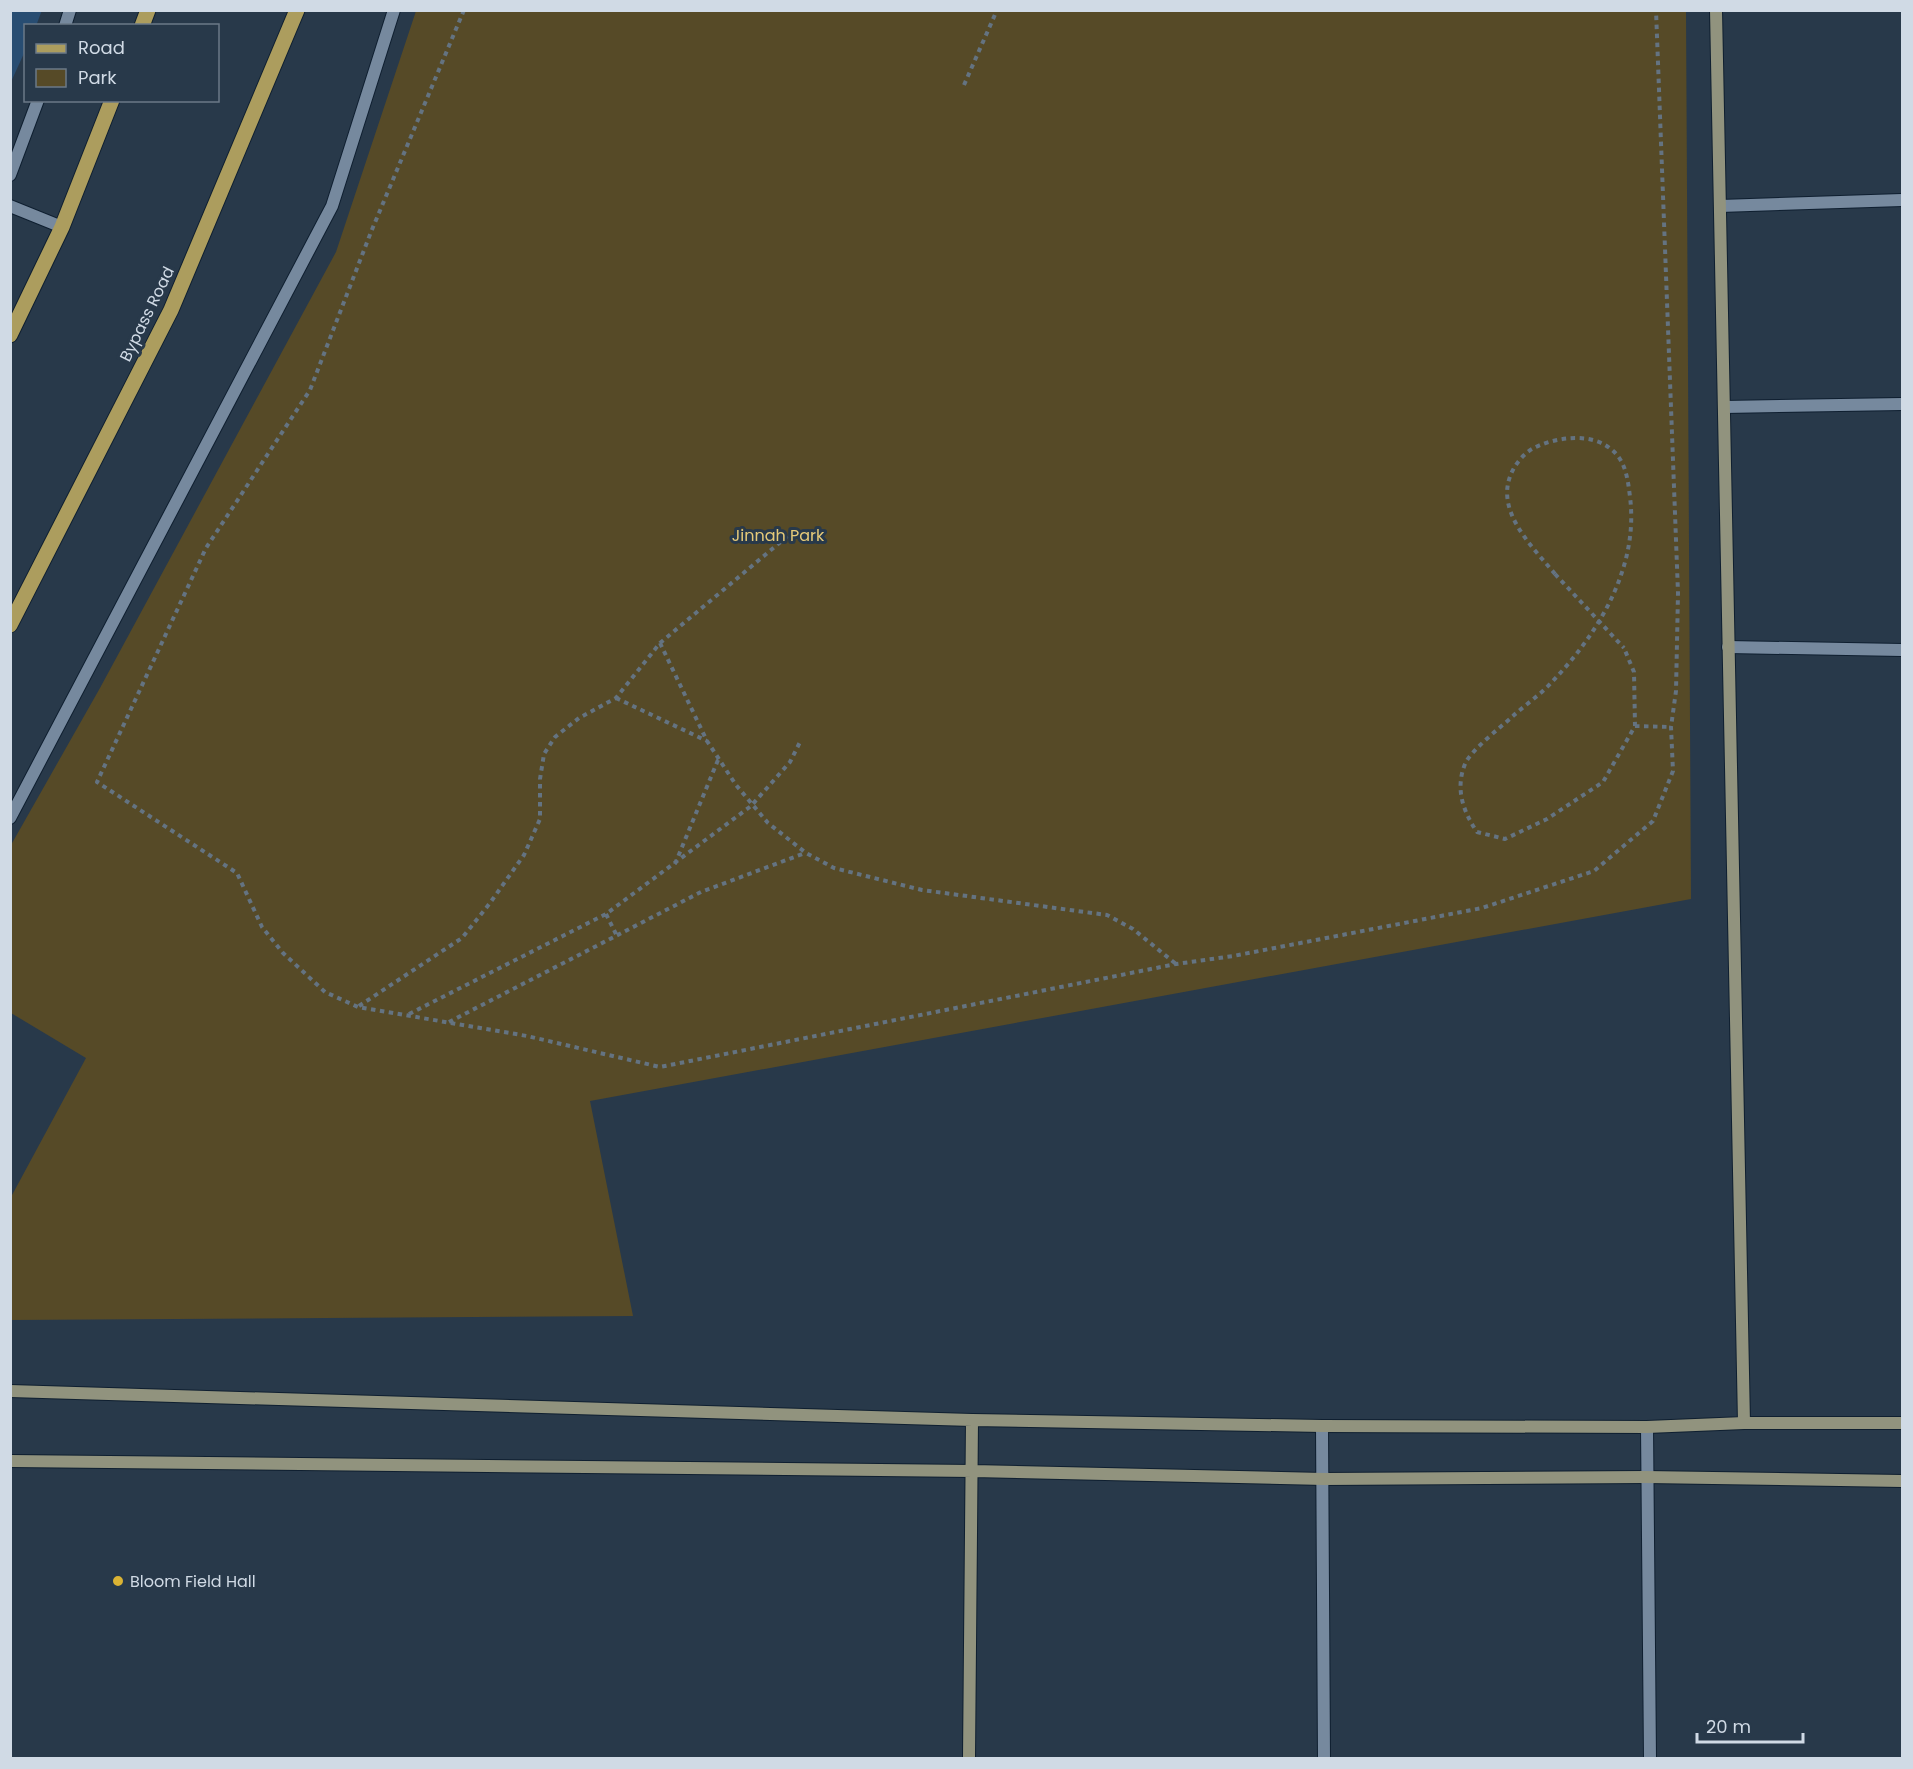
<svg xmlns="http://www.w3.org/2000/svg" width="1913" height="1769" font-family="Poppins,sans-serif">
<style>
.green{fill:#564a27}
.building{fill:#284d72}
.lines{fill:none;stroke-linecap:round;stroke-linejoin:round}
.street-casing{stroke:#0f1f30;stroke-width:14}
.secondary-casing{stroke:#0f1f30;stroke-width:14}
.primary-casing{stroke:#0f1f30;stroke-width:17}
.path{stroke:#647381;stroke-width:4;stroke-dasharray:4.5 4.5;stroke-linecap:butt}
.street{stroke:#76899e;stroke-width:12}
.secondary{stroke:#91937e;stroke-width:12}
.primary{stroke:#ac9d5e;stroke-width:15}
.path-bridge{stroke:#647381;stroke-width:4;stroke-dasharray:4.5 4.5;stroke-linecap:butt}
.poi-dot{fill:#dab334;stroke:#28394a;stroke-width:2}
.labels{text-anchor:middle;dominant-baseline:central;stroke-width:6;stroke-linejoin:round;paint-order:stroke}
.street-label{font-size:16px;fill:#d0dae5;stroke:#28394a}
.park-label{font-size:16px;fill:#e6ca79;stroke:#28394a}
.poi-label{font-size:16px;fill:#d0dae5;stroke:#28394a;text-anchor:start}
</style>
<rect width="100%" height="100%" fill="#28394a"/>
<path class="green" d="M 416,11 L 1686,11 L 1691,899 L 590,1101 L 633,1316 L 11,1320 L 11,1197 L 86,1058 L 11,1013 L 11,845 L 100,688 L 336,252 Z"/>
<path class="building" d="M 10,10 L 42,10 L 36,26 L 26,26 L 26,49 L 10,84 Z"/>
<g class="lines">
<defs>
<path id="street" d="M 65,26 L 70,10
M 10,175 L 38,100
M 10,206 L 62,227
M 1720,206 L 1902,200
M 1724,407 L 1902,404
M 1728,647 L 1902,650
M 10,818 L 332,206 L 394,10
M 1322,1426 L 1324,1758
M 1647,1427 L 1650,1758"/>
<path id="secondary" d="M 1716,10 L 1744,1423
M 10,1391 L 972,1420 L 1322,1426 L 1647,1427 L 1744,1423 L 1902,1423
M 10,1461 L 973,1471 L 1324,1479 L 1646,1477 L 1902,1481
M 969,1758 L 972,1420"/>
<path id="primary" d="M 142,26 L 148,10
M 10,335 L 62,227 L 112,100
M 10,625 L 171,310 L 297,10"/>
</defs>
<use href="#street" class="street-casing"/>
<use href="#secondary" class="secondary-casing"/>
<use href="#primary" class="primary-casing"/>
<path class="path" d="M 464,10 L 371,232 L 310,390 L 206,548 L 97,782 L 237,873 L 262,927 L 283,953 L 325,992 L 358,1007 L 527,1036 L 660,1067 L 1176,964 L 1233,956 L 1482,908 L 1594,871 L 1653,821 L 1673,771 L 1671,727 L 1676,691 L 1678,593 L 1656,10
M 964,85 L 997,10
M 1555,574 C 1531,545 1491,508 1514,468 C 1518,461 1525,453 1532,449 C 1550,439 1579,434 1599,442 C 1624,453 1627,472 1630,497 C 1639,568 1598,634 1551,683 C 1540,695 1525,705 1513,716 C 1501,727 1471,750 1465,764 C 1455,789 1463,811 1477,832 L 1505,839 L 1547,819 L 1603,782 L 1635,726 L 1634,672 L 1624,648
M 660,643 L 707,741 L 736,785 L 768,823 L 806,853 L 834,868 L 922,890 L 1107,915 L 1133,929 L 1176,964
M 616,698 L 707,741
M 1635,726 L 1671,727
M 675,864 L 718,760
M 606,914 L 616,934
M 359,1006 L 462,938 L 490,903 L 524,855 L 540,819 L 540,779 L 544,754 L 555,737 L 579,718 L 616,698 L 660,643 L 796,529
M 409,1014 L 606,914 L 751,806 L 790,762 L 801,740
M 449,1022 L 701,892 L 805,853"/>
<use href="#street" class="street"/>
<use href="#secondary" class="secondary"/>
<use href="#primary" class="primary"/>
<path class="path-bridge" d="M 1555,574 L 1624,648"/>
</g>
<circle class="poi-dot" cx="118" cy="1581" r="6"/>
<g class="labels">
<g class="street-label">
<text transform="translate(147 314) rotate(-64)">Bypass Road</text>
</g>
<g class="park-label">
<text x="778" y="535">Jinnah Park</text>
</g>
<g class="poi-label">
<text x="130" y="1581">Bloom Field Hall</text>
</g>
</g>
<rect width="1913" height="1769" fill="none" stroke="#d0dae5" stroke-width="24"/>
<rect x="24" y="24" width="195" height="78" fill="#28394a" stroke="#6b7988" stroke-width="1.5"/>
<rect x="36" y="44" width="30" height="9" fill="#ac9d5e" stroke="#6b7988" stroke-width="1.5"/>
<text x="78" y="54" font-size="18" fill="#d0dae5">Road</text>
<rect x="36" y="69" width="30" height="18" fill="#564a27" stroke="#6b7988" stroke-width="1.5"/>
<text x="78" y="84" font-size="18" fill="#d0dae5">Park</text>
<path d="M1697 1733v9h106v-9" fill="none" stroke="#d0dae5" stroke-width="3"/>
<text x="1706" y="1733" font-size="18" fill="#d0dae5" stroke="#28394a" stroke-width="4.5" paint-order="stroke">20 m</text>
</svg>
